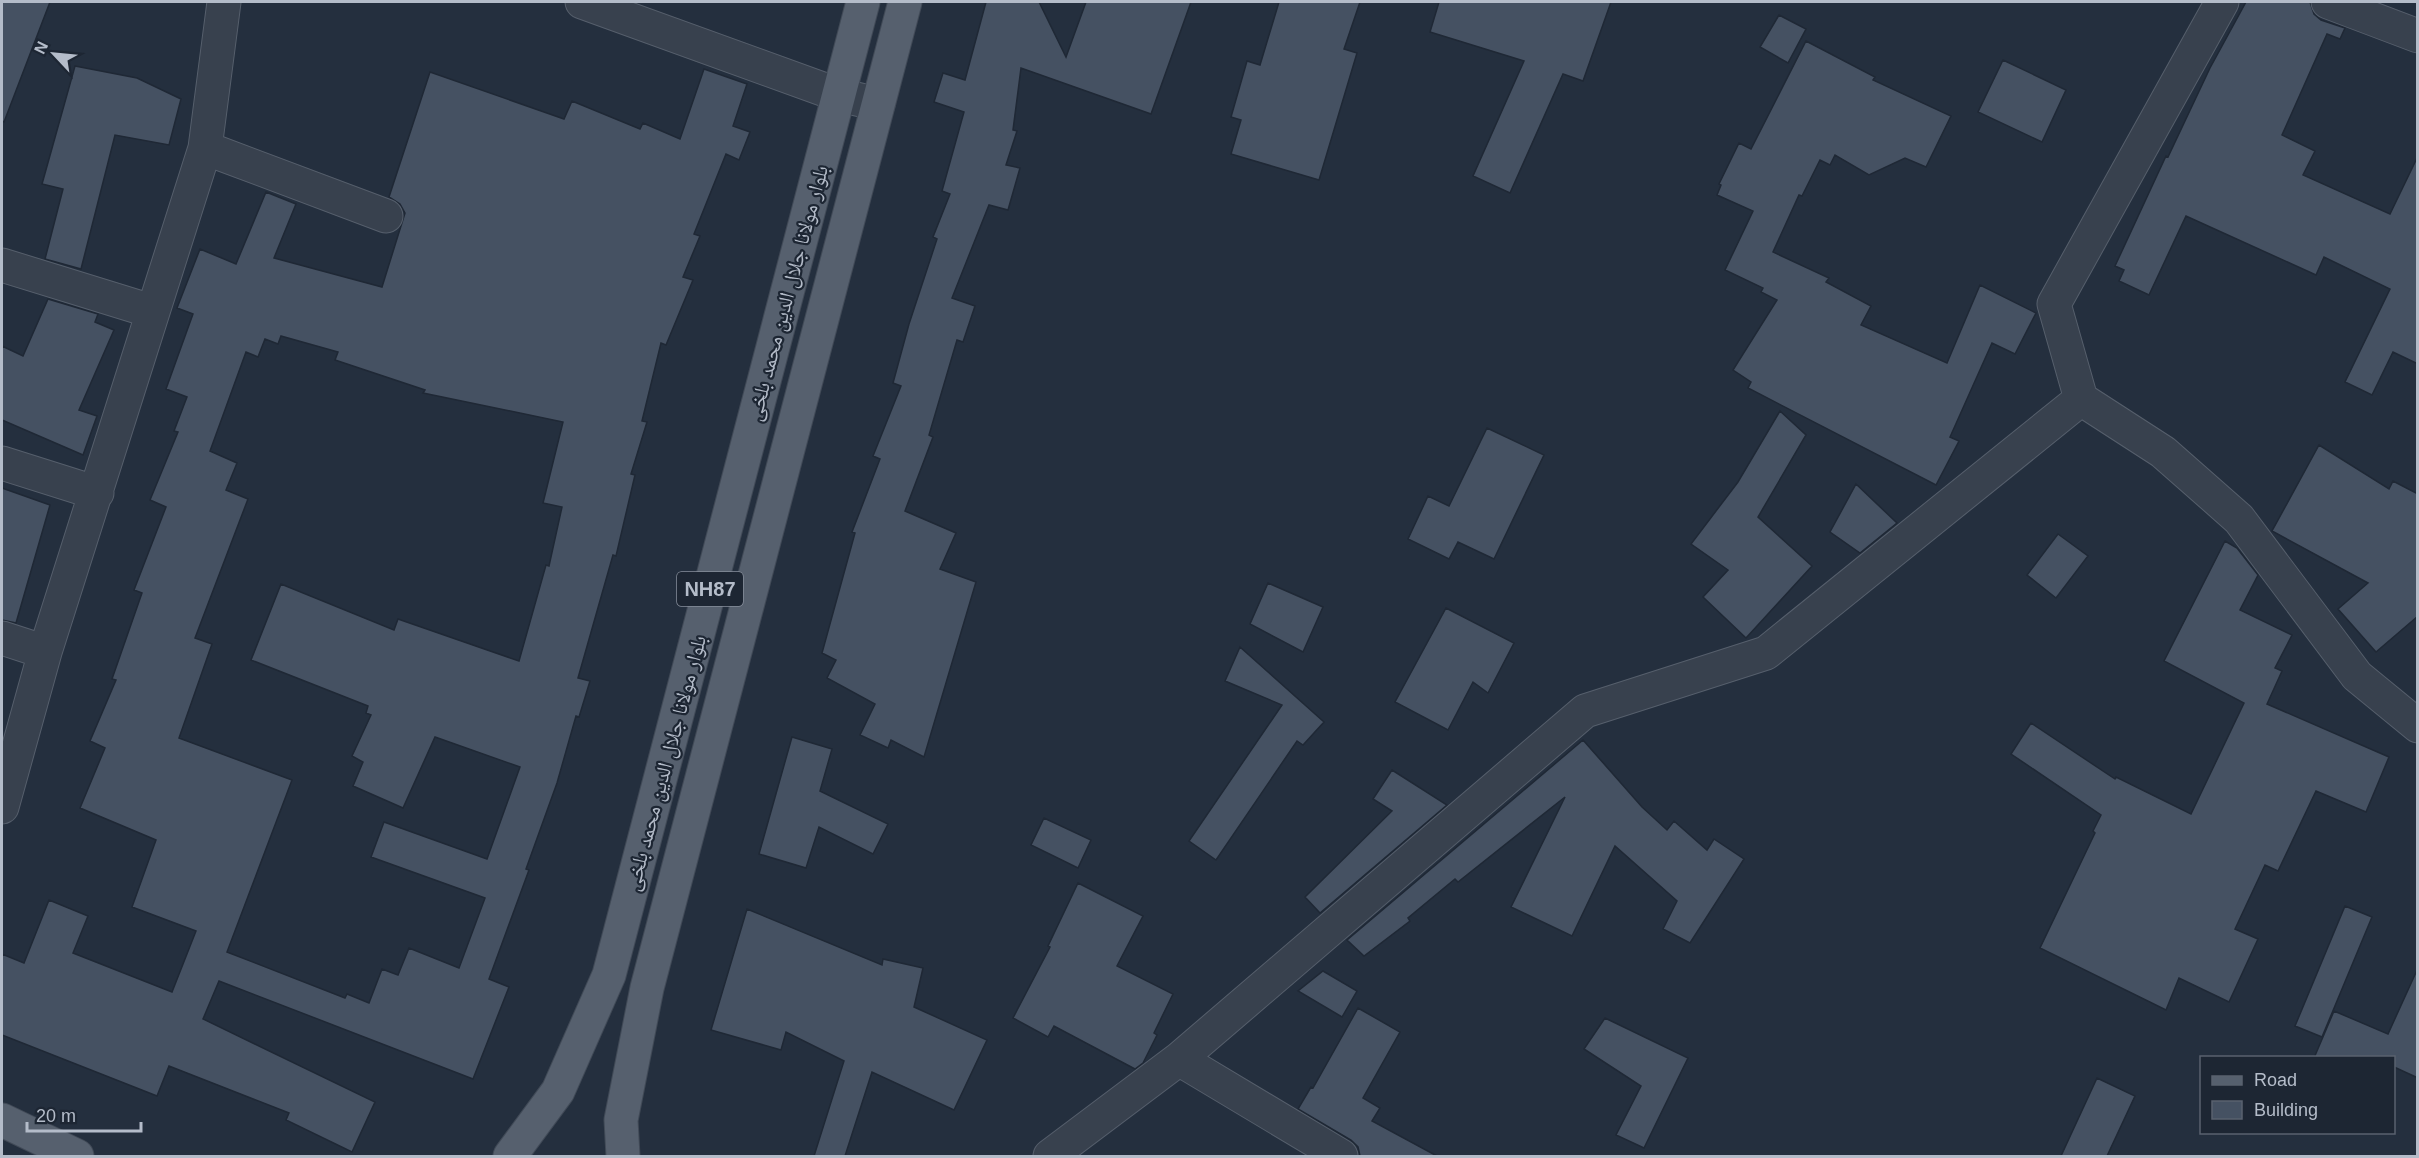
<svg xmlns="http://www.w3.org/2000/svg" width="2419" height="1158" font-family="Helvetica,'Noto Naskh Arabic',sans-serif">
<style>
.building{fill:#455162;stroke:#1f2835;stroke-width:1.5;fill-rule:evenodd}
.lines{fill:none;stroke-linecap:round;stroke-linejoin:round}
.street-casing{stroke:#565f6c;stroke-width:35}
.primary-casing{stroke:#414a57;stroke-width:35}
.street{stroke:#38414e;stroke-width:33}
.primary{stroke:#56606e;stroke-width:33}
.labels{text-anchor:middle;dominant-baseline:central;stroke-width:4.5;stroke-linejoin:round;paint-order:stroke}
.shield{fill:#1d2633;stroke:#878f9c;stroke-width:1.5}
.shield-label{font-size:20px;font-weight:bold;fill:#b4bcc9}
.street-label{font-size:21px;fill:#b4bcc9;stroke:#1d2633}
</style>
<rect width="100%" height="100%" fill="#242f3e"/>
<path class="building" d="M 2,2 L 50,2 L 4,122 L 2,121 Z
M 986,2 L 1039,2 L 1066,57 L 1086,2 L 1191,2 L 1151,114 L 1021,68 L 1013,130 L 1017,131 L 1006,165 L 1020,168 L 1008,210 L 989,205 L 952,298 L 975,306 L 963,342 L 957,340 L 929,435 L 933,437 L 905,511 L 956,533 L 940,569 L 976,582 L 924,757 L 891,740 L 888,748 L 860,735 L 875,704 L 827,678 L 836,660 L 822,653 L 855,533 L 852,532 L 880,459 L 873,456 L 901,386 L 893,383 L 909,324 L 937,239 L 933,237 L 950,194 L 942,191 L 964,112 L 934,102 L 943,73 L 965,80 Z
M 1279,2 L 1360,2 L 1344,49 L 1357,53 L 1319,180 L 1231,154 L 1241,120 L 1231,117 L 1247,61 L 1260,65 Z
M 1439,2 L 1611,2 L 1583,81 L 1563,74 L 1510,193 L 1473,176 L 1524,61 L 1430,32 Z
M 2246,2 L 2310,2 L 2314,14 L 2321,20 L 2345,28 L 2340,39 L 2327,34 L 2282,135 L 2315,151 L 2303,175 L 2390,214 L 2418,156 L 2418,364 L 2393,352 L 2372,395 L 2345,382 L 2390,289 L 2324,257 L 2316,275 L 2186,216 L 2149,295 L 2119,281 L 2124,270 L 2115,266 L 2166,156 L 2168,157 L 2210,68 Z
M 1779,15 L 1806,29 L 1788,63 L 1760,47 Z
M 1806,41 L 1875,77 L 1873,80 L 1951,116 L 1926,167 L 1905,158 L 1869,175 L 1835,155 L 1830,165 L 1820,160 L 1802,196 L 1799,195 L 1773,252 L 1829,278 L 1826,282 L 1871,306 L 1861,325 L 1947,363 L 1980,285 L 2036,313 L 2015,354 L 1992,343 L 1950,437 L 1959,441 L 1936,485 L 1748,388 L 1751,382 L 1733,370 L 1777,300 L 1761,292 L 1763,288 L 1725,270 L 1753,211 L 1717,195 L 1721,185 L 1719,184 L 1739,143 L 1751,149 Z
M 2003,60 L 2066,90 L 2042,142 L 1978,112 Z
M 75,66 L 137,78 L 181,99 L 169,145 L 115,135 L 81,269 L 45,259 L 63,189 L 42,184 Z
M 704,69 L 747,84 L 733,126 L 750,132 L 739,160 L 726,154 L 694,234 L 700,236 L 683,277 L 693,280 L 666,345 L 661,343 L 642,421 L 647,422 L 631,474 L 635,475 L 616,556 L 613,555 L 578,678 L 590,681 L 579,717 L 576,716 L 557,783 L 526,869 L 529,870 L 489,979 L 509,987 L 473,1079 L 219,981 L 203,1019 L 375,1102 L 352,1152 L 286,1120 L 289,1113 L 169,1066 L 157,1096 L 2,1035 L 2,954 L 24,963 L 49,900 L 88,916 L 73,953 L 172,992 L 196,931 L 132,907 L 156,840 L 80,808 L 105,748 L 90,741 L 116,680 L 112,679 L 142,593 L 134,590 L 166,507 L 150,500 L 178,432 L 174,431 L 187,397 L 166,389 L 193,314 L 177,308 L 200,249 L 236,264 L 266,192 L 296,204 L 274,258 L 382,287 L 405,213 L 400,204 L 389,197 L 430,72 L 564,119 L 572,101 L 640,129 L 643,123 L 680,139 ZM 281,336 L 338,352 L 335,360 L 425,390 L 423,393 L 563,422 L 543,503 L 562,507 L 549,566 L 546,565 L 519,661 L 398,619 L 394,630 L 281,584 L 251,660 L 368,706 L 366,713 L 371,715 L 352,756 L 363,762 L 353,786 L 403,808 L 435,737 L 520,767 L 487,859 L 384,822 L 371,857 L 485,898 L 459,968 L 409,948 L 398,975 L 382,969 L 369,1003 L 347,994 L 345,998 L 227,952 L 292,780 L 179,738 L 212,644 L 195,638 L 248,499 L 226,490 L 237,463 L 210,451 L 246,352 L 258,357 L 265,339 L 278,344 Z
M 48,299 L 98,314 L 95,322 L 114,330 L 79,410 L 97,416 L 83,455 L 2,420 L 2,346 L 23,356 Z
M 1780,411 L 1806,435 L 1758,517 L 1812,566 L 1746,638 L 1703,597 L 1728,570 L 1691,544 L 1738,482 Z
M 1487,428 L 1544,455 L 1494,559 L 1458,542 L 1449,559 L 1408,539 L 1428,496 L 1449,506 Z
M 2319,445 L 2389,489 L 2393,481 L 2418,494 L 2418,616 L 2376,652 L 2338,609 L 2368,583 L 2272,531 Z
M 1856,484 L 1897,523 L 1860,553 L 1830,532 Z
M 2,488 L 50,505 L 16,623 L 2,620 Z
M 2058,534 L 2088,556 L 2056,598 L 2027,575 Z
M 2225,541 L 2237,548 L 2258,575 L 2240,610 L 2292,635 L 2275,668 L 2282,671 L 2267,704 L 2389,757 L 2366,812 L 2316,791 L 2278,871 L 2265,865 L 2235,929 L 2258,939 L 2229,1002 L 2179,978 L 2166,1010 L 2040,948 L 2095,833 L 2093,831 L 2101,815 L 2011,754 L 2031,723 L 2115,779 L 2116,777 L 2191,814 L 2244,703 L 2164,661 Z
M 1268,583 L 1323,607 L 1303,652 L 1250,624 Z
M 1446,608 L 1514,643 L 1488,693 L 1473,682 L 1448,730 L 1395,702 Z
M 1240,647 L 1324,722 L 1303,745 L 1297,741 L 1216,860 L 1189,841 L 1282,705 L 1225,681 Z
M 792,737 L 832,749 L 820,791 L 888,824 L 873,854 L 819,827 L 806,868 L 759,854 Z
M 1583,740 L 1642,807 L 1667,830 L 1674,821 L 1707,850 L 1714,839 L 1744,859 L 1690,943 L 1663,929 L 1677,901 L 1615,846 L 1572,936 L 1511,907 L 1565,797 L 1458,882 L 1455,879 L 1408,918 L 1410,921 L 1364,956 L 1347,940 Z
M 1392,770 L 1447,805 L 1320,913 L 1305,897 L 1392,811 L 1373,799 Z
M 1044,818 L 1091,840 L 1078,868 L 1031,845 Z
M 1078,883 L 1143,916 L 1117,966 L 1173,994 L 1154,1033 L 1157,1035 L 1143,1063 L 1135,1069 L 1054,1026 L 1048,1037 L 1013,1018 L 1050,947 L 1048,946 Z
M 2345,906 L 2372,917 L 2322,1037 L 2295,1026 Z
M 747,909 L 882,965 L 883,959 L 923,968 L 914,1007 L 987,1040 L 954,1110 L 872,1072 L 845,1156 L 814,1156 L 844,1061 L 786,1032 L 781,1050 L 711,1030 Z
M 2418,968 L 2418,1078 L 2394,1067 L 2394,1058 L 2314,1058 L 2334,1011 L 2388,1034 Z
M 1323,971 L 1357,991 L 1342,1017 L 1298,991 Z
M 1358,1008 L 1400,1032 L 1363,1098 L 1380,1108 L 1372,1121 L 1437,1156 L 1360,1156 L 1358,1147 L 1351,1140 L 1298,1109 L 1311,1087 L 1313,1088 Z
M 1605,1018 L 1688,1058 L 1644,1148 L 1616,1135 L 1641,1086 L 1584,1049 Z
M 2097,1078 L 2135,1096 L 2107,1156 L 2061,1156 Z"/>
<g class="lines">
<defs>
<path id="street" d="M 582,2 L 839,95 L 878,104
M 2328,2 L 2418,36
M 205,148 L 386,216
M 2,265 L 151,311
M 2081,399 L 2054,304 L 2222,2
M 2,463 L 97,493
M 2,638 L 45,652
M 2,807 L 45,652 L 205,148 L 224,2
M 1179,1059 L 1341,1156
M 1050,1156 L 1179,1059 L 1585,711 L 1766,653 L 2081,399 L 2163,452 L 2239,519 L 2357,676 L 2418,726"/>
<path id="primary" d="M 2,1120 L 77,1156
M 510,1156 L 558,1091 L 609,975 L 863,2
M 623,1156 L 621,1120 L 647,988 L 905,2"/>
</defs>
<use href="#street" class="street-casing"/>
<use href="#primary" class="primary-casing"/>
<use href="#street" class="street"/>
<use href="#primary" class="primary"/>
</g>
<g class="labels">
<rect class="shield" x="677" y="572" width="66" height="34" rx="4.5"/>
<g class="shield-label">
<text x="710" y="589">NH87</text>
</g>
<g class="street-label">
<text transform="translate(787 293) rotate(-75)">بلوار مولانا جلال الدین محمد بلخی</text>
<text transform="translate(665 763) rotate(-75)">بلوار مولانا جلال الدین محمد بلخی</text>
</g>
</g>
<rect width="2419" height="1158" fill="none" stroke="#b4bcc9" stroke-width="6"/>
<rect x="2200" y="1056" width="195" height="78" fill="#1d2633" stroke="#59626f" stroke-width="1.5"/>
<rect x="2212" y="1076" width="30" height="9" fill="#56606e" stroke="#59626f" stroke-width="1.5"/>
<text x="2254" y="1086" font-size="18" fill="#b4bcc9">Road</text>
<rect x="2212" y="1101" width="30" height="18" fill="#455162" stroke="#59626f" stroke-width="1.5"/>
<text x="2254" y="1116" font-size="18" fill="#b4bcc9">Building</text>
<g transform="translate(54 54) rotate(296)" stroke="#1d2633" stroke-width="4.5" paint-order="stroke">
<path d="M0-4.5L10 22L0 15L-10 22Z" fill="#b4bcc9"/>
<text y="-9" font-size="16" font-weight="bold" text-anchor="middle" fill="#b4bcc9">N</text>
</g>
<path d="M27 1122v9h114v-9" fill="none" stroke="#b4bcc9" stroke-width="3"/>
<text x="36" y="1122" font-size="18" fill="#b4bcc9" stroke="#1d2633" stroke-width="4.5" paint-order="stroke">20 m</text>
</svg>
